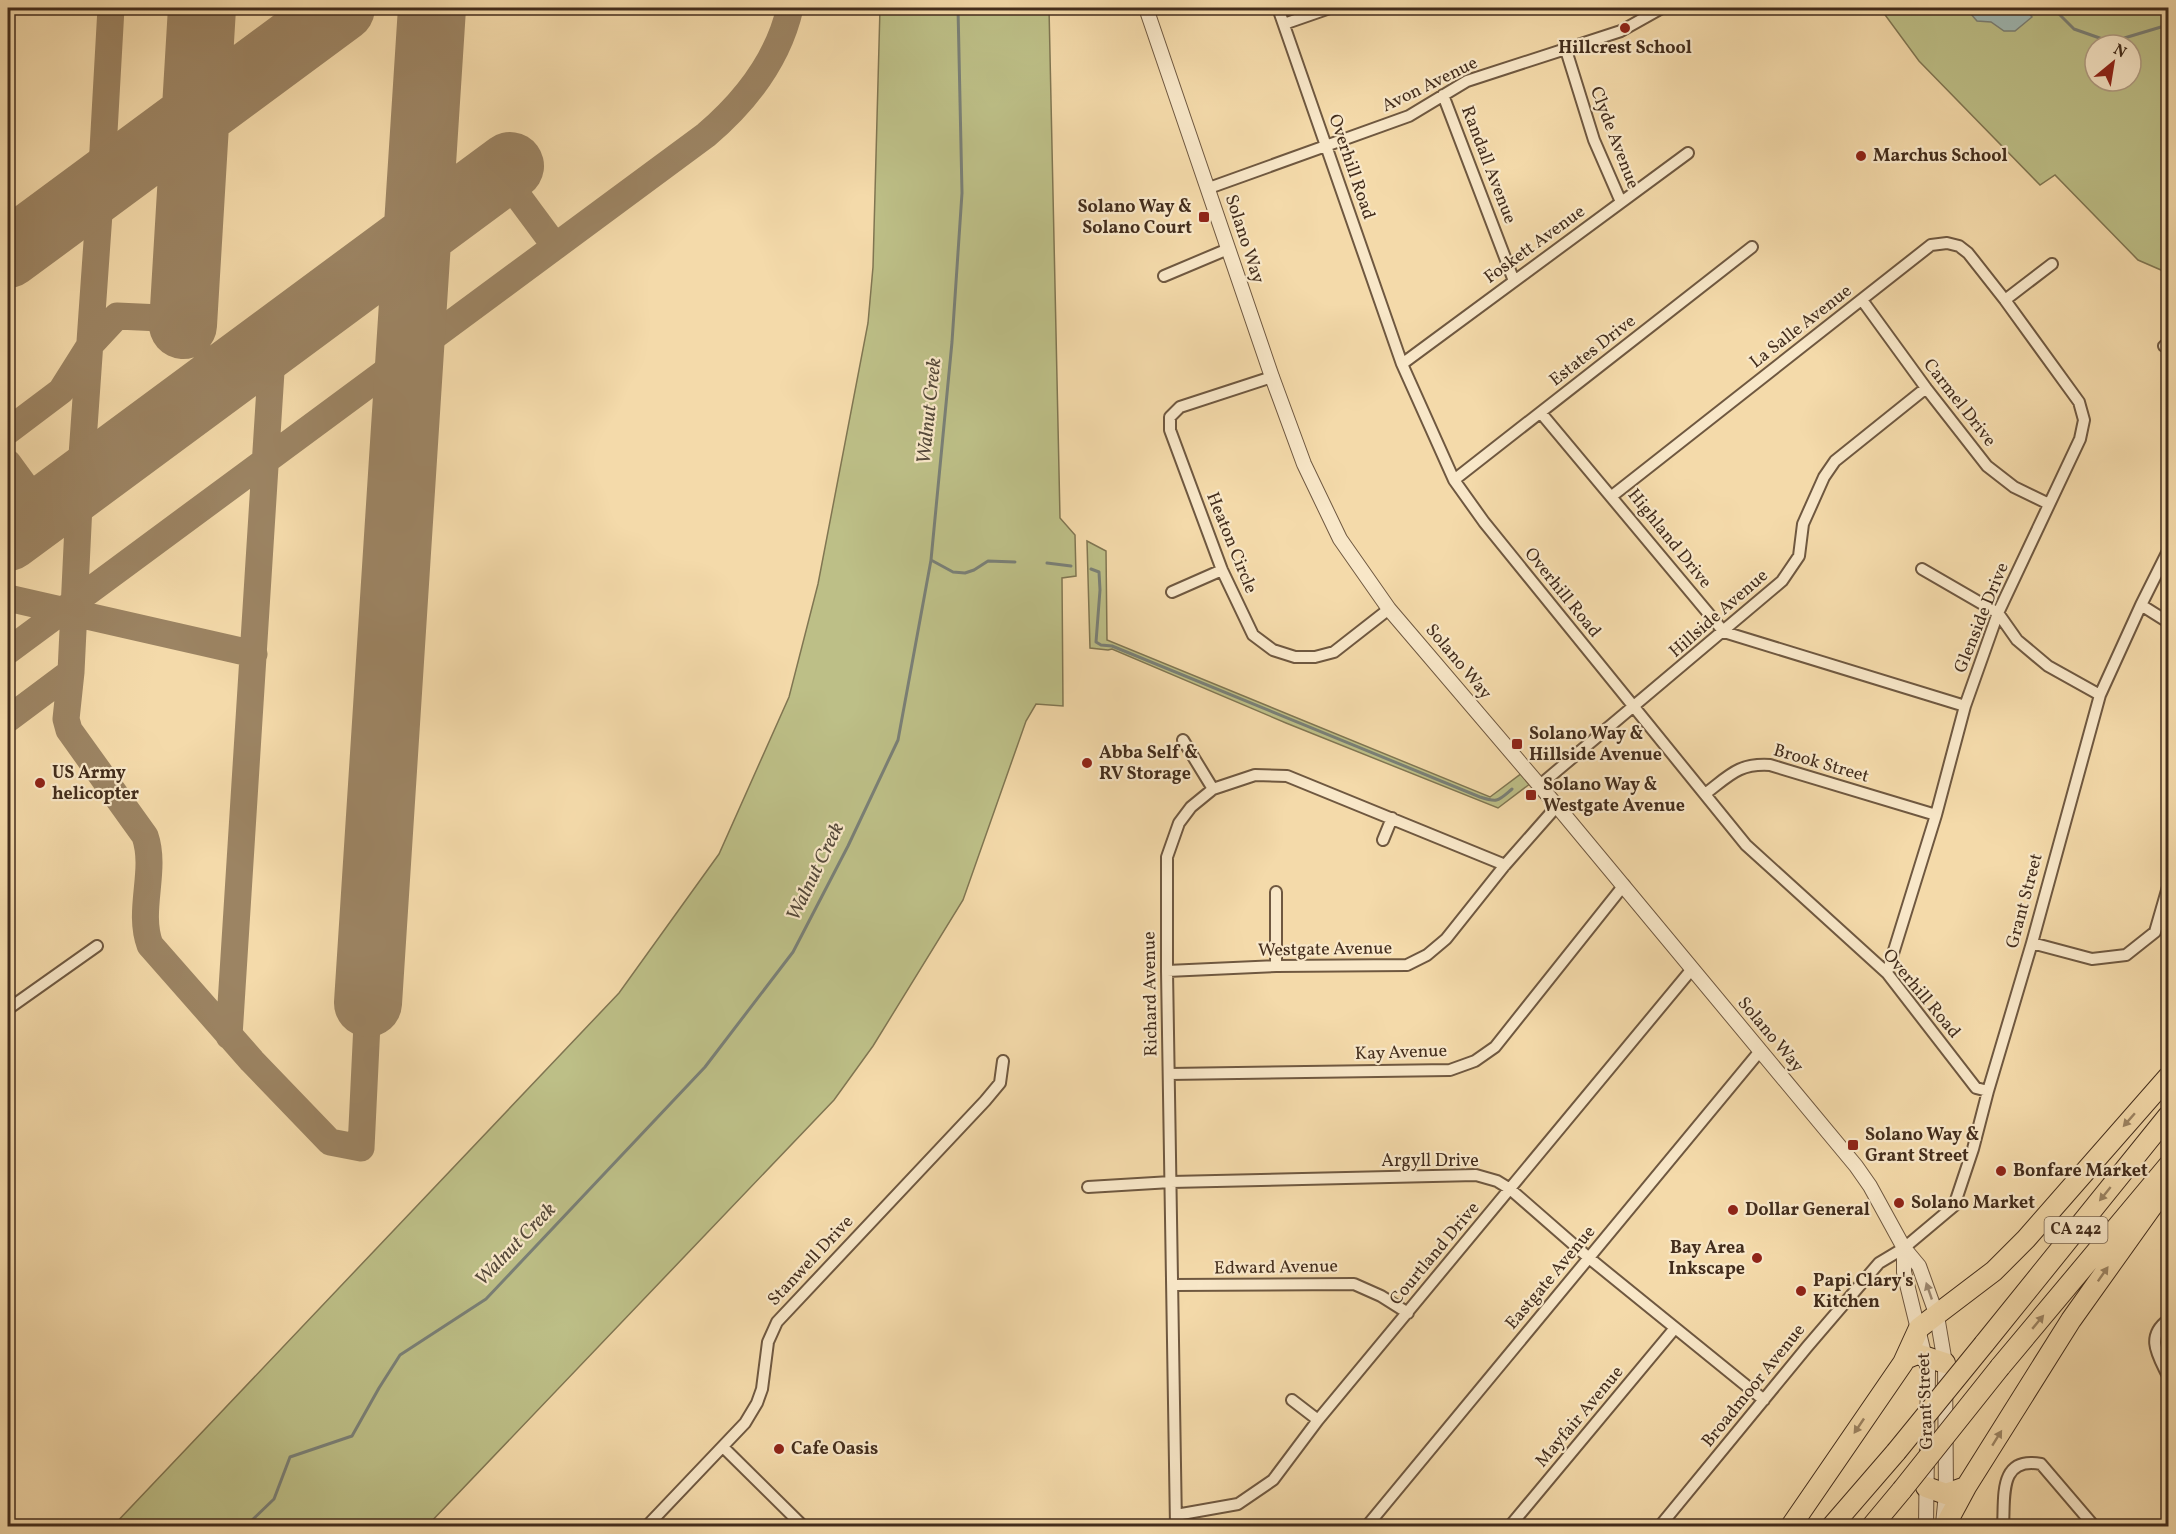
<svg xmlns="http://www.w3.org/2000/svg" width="2176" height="1534" font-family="Vollkorn,serif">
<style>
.green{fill:#bdbf87;stroke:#807652;stroke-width:1.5;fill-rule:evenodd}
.water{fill:#9fb8b3;stroke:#7a8077;stroke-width:1.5}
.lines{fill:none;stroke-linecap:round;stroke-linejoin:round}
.stream{stroke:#7a8077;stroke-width:3}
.taxiway{stroke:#9c8463;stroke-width:27}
.runway{stroke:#9c8463;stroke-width:68}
.minor-casing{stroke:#6f5840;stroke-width:14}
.tertiary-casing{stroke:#6f5840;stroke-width:16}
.motorway-casing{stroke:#432d1c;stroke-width:22}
.minor{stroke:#f8e7c8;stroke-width:10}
.tertiary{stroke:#f8e7c8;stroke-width:14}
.motorway{stroke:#f4daaa;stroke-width:20}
.motorway-bridge-casing{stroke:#432d1c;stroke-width:22;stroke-linecap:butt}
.motorway-bridge{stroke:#f4daaa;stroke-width:20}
.oneway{fill:#9c8463}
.oneway2{fill:#9e8a72}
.poi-dot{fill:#8f2418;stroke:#f8e7c8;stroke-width:2}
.labels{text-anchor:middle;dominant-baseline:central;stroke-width:4.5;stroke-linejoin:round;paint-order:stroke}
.shield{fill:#f8e7c8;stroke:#796550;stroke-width:1.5}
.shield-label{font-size:16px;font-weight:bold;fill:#432d1c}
.poi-label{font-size:18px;font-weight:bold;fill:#432d1c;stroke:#f8e7c8;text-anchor:start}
.street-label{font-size:18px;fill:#432d1c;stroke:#f8e7c8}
.water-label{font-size:20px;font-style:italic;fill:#55493a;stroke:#f8e7c8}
</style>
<rect width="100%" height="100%" fill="#f4daaa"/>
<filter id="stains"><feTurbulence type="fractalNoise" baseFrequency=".00333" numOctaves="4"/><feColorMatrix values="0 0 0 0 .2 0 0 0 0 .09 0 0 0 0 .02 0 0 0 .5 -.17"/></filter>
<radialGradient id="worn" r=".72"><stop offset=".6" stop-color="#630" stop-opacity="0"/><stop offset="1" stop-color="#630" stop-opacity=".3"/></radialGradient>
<path class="green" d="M 880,8 L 1049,8 L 1060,518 L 1075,535 L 1076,576 L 1062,578 L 1063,706 L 1036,704 L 1026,721 L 963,900 L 873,1046 L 834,1100 L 427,1526 L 113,1526 L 619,993 L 719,854 L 789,697 L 818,584 L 868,323 L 873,267 Z
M 1880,8 L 2168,8 L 2168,273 L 2138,260 L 2055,175 L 2040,185 L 1919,61 ZM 2095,45 L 2131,45 L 2131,81 L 2095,81 Z
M 1087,541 L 1106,551 L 1107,640 L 1490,797 L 1526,770 L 1535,780 L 1498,808 L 1286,723 L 1112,649 L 1108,650 L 1090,648 Z"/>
<path class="water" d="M 1970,8 L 2025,8 L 2032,17 L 2015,31 L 2004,31 L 1991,22 L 1977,21 L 1970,13 Z"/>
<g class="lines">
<path class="stream" d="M 2053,8 L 2074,29 L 2111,42 L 2161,27 L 2168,20
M 931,560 L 953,572 L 965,573 L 974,570 L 988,561 L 1015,562
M 1047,563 L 1071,566
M 1091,569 L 1099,572 L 1100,590 L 1096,642 L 1101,645 L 1112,646 L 1480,797 C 1498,803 1498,801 1512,789
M 246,1526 L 274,1499 L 290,1457 L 352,1436 L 379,1388 L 400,1355 L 486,1299 L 705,1067 L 793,952 L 848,846 L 898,740 L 931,560 L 952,342 L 962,193 L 958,8"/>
<path class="taxiway" d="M 111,8 L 101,185 L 80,484 L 71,672 L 66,719 L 69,730 L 145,836 C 157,871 137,910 150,945 L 252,1061 L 330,1142 L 361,1148 L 368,1003
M 501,173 L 555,246
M 8,431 L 61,391 L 90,345 L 117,316 L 183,319
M 8,463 L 43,511
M 8,598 L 254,654
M 8,651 L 706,135 C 746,101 778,60 790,8
M 8,719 L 71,672
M 229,1036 L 273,340"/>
<path class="runway" d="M 8,254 L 341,8
M 183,325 L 202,8
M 8,537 L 510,166
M 368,1003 L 432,8"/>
<defs>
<path id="minor" d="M 1278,8 L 1402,364 L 1454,480 L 1484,522 L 1746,845 L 1887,973 L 1976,1088 L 1988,1091
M 1284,24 L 1330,8
M 1566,50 L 1594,140 L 1621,202
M 1443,95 L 1514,281
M 1209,188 L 1409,116 L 1467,81 L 1621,31 L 1662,8
M 1164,276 L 1228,249
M 1862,300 L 1926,388 L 1987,466 L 2014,487 L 2049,504
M 2005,300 L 2052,264
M 2164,346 L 2168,343
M 1402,364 L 1688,153
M 1272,377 L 1180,407 L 1170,417 L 1170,430 L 1222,570 L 1253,635 L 1273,650 L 1295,657 L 1315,657 L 1334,652 L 1389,609
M 1541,413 L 1724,632 L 1965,706
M 1454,480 L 1752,247
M 1612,496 L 1931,245 L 1947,243 L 1959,246 L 1968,253 L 2005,300 L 2079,402 L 2084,420 L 2080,439 L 1998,613 L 1965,706 L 1936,815 L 1887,973
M 1922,569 L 1998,613 L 2017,640 L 2048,666 L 2100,695
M 1172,592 L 1222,570
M 2141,605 L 2168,622
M 1183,740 L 1213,789
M 1540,785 L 1782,581 L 1799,556 L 1803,524 L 1824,477 L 1835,461 L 1926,388
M 1705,794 C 1729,776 1738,763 1770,765 L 1936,815
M 1383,840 L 1392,818
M 2032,943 L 2092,959 L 2126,955 L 2155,932 L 2168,887
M 1276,966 L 1276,892
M 1167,971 L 1276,966 L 1407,965 L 1427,955 L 1446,939 L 1505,865 L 1557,806
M 8,1009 L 97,946
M 1169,1074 L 1450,1070 L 1475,1061 L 1495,1047 L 1624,885
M 1088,1187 L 1171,1182 L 1476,1175 L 1497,1181 L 1510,1189 L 1589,1258 L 1764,1400
M 1173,1285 L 1354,1284 L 1381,1296 L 1408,1313
M 2168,1320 C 2145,1337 2158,1355 2168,1376
M 1292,1400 L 1318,1420
M 723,1447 L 803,1526
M 1176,1515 L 1238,1504 L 1273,1480 L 1318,1420 L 1692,969
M 647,1526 L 745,1423 L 757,1403 L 762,1389 L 768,1342 L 777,1322 L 985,1101 L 1000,1083 L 1003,1061
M 1176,1526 L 1167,971 L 1167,857 L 1179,823 L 1191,807 L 1213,789 L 1255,775 L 1287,776 L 1505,865
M 1367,1526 L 1760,1051
M 1510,1526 L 1675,1328
M 1660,1526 L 1807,1347 L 1879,1263 L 1904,1248 L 1954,1206 L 1973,1149 L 1988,1091 L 2032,943 L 2100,695 L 2141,605 L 2168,551
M 2003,1526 C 2005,1497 1998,1456 2041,1464 L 2094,1526"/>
<path id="tertiary" d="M 1146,8 L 1272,377 L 1304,464 L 1340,539 L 1389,609 L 1557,806 L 1856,1166 L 1870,1186 L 1904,1248 L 1919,1266 L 1937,1316 L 1945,1363 L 1946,1494 L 1943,1524
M 1904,1248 L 1904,1272 L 1928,1370 L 1926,1526"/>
<path id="motorway" d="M 1984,1344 L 2168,1116
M 1905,1359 L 1917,1354 L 1945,1363
M 2000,1367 L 2168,1166
M 1926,1487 L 1946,1494 L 1966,1487
M 1791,1526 L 1903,1363 L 1919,1328 L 1994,1271 L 2026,1239 L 2168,1077
M 1832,1526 L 1896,1452
M 1872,1526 L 1902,1490
M 1945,1526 L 1966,1487 L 2071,1320 L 2168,1184"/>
</defs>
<use href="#minor" class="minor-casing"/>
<use href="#tertiary" class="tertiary-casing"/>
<use href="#motorway" class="motorway-casing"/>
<use href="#minor" class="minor"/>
<use href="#tertiary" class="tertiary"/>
<use href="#motorway" class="motorway"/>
<defs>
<path id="motorway-bridge" d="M 1896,1452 L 1984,1344
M 1902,1490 L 2000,1367"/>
</defs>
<use href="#motorway-bridge" class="motorway-bridge-casing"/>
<use href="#motorway-bridge" class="motorway-bridge"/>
</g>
<defs><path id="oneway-solid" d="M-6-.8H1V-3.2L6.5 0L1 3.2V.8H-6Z" transform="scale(1.5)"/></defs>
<g class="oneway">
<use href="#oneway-solid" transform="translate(2129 1120) rotate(131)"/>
<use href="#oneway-solid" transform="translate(2105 1194) rotate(129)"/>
<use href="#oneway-solid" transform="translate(2103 1274) rotate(-55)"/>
<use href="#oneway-solid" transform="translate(2038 1322) rotate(-50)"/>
<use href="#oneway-solid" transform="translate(1859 1426) rotate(124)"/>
<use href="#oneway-solid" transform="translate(1997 1438) rotate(-58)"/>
</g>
<use class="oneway2" href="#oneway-solid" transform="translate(1929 1291) rotate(-109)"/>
<g class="poi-dot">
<circle cx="1625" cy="28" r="6"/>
<circle cx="1861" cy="156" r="6"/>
<rect x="1198" y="211" width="12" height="12" rx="3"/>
<rect x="1511" y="738" width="12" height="12" rx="3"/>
<circle cx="1087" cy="763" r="6"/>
<circle cx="40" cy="783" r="6"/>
<rect x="1525" y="789" width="12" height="12" rx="3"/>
<rect x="1847" y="1139" width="12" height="12" rx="3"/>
<circle cx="2001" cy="1171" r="6"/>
<circle cx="1899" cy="1203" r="6"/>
<circle cx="1733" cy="1210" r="6"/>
<circle cx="1757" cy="1258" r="6"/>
<circle cx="1801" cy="1291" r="6"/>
<circle cx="779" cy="1449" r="6"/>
</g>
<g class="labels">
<rect class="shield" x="2044.5" y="1217" width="63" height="26" rx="4.5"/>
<g class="shield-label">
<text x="2076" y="1230">CA 242</text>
</g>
<g class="poi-label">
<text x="1625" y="48" text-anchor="middle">Hillcrest School</text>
<text x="1873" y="156">Marchus School</text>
<text x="1192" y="207" text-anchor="end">Solano Way &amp;<tspan x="1192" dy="21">Solano Court</tspan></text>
<text x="1529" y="734">Solano Way &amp;<tspan x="1529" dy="21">Hillside Avenue</tspan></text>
<text x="1099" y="753">Abba Self &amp;<tspan x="1099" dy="21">RV Storage</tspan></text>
<text x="52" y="773">US Army<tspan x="52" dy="21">helicopter</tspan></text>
<text x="1543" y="785">Solano Way &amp;<tspan x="1543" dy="21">Westgate Avenue</tspan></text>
<text x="1865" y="1135">Solano Way &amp;<tspan x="1865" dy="21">Grant Street</tspan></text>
<text x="2013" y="1171">Bonfare Market</text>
<text x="1911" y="1203">Solano Market</text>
<text x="1745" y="1210">Dollar General</text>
<text x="1745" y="1248" text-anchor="end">Bay Area<tspan x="1745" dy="21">Inkscape</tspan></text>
<text x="1813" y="1281">Papi Clary's<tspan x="1813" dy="21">Kitchen</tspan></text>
<text x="791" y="1449">Cafe Oasis</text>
</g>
<g class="street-label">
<text transform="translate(1430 85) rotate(-26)">Avon Avenue</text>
<text transform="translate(1614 138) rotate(69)">Clyde Avenue</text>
<text transform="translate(1488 165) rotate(69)">Randall Avenue</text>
<text transform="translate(1351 167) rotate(71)">Overhill Road</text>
<text transform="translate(1244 239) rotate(72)">Solano Way</text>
<text transform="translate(1535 245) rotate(-36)">Foskett Avenue</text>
<text transform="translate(1801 327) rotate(-38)">La Salle Avenue</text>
<text transform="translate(1593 351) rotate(-38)">Estates Drive</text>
<text transform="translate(1959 403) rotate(52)">Carmel Drive</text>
<text transform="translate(1669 539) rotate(51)">Highland Drive</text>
<text transform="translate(1231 543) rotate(68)">Heaton Circle</text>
<text transform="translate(1562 593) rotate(51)">Overhill Road</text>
<text transform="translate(1719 614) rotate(-41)">Hillside Avenue</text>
<text transform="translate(1982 618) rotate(-68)">Glenside Drive</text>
<text transform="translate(1458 662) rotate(50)">Solano Way</text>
<text transform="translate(1821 764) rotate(16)">Brook Street</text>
<text transform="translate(2025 901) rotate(-75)">Grant Street</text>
<text transform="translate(1325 950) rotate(-1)">Westgate Avenue</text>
<text transform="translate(1151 994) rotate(-91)">Richard Avenue</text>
<text transform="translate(1921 994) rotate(50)">Overhill Road</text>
<text transform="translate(1770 1035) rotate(50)">Solano Way</text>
<text transform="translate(1401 1053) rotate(-2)">Kay Avenue</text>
<text x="1430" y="1161">Argyll Drive</text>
<text transform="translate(1435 1254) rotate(-50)">Courtland Drive</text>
<text transform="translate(811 1261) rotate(-47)">Stanwell Drive</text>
<text transform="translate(1276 1268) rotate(-1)">Edward Avenue</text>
<text transform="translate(1551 1278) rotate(-50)">Eastgate Avenue</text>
<text transform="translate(1754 1386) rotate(-51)">Broadmoor Avenue</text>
<text transform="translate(1926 1401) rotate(-92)">Grant Street</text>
<text transform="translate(1580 1417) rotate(-50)">Mayfair Avenue</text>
</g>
<g class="water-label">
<text transform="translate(930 411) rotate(-84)">Walnut Creek</text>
<text transform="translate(816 872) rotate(-64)">Walnut Creek</text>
<text transform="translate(516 1245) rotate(-46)">Walnut Creek</text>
</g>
</g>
<rect width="2176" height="1534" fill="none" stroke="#f4daaa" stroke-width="30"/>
<rect x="9" y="9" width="2158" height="1516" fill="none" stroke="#432d1c" stroke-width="3"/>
<rect x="15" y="15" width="2146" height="1504" fill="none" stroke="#432d1c" stroke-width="1.5"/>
<g transform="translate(2113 63) rotate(30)"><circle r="28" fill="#f8e7c8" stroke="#b09d83" stroke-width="1.5"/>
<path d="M0-4.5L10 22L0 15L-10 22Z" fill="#8f2418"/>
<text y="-9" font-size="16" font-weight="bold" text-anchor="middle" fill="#432d1c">N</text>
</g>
<rect width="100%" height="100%" filter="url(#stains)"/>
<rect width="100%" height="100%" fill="url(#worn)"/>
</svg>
